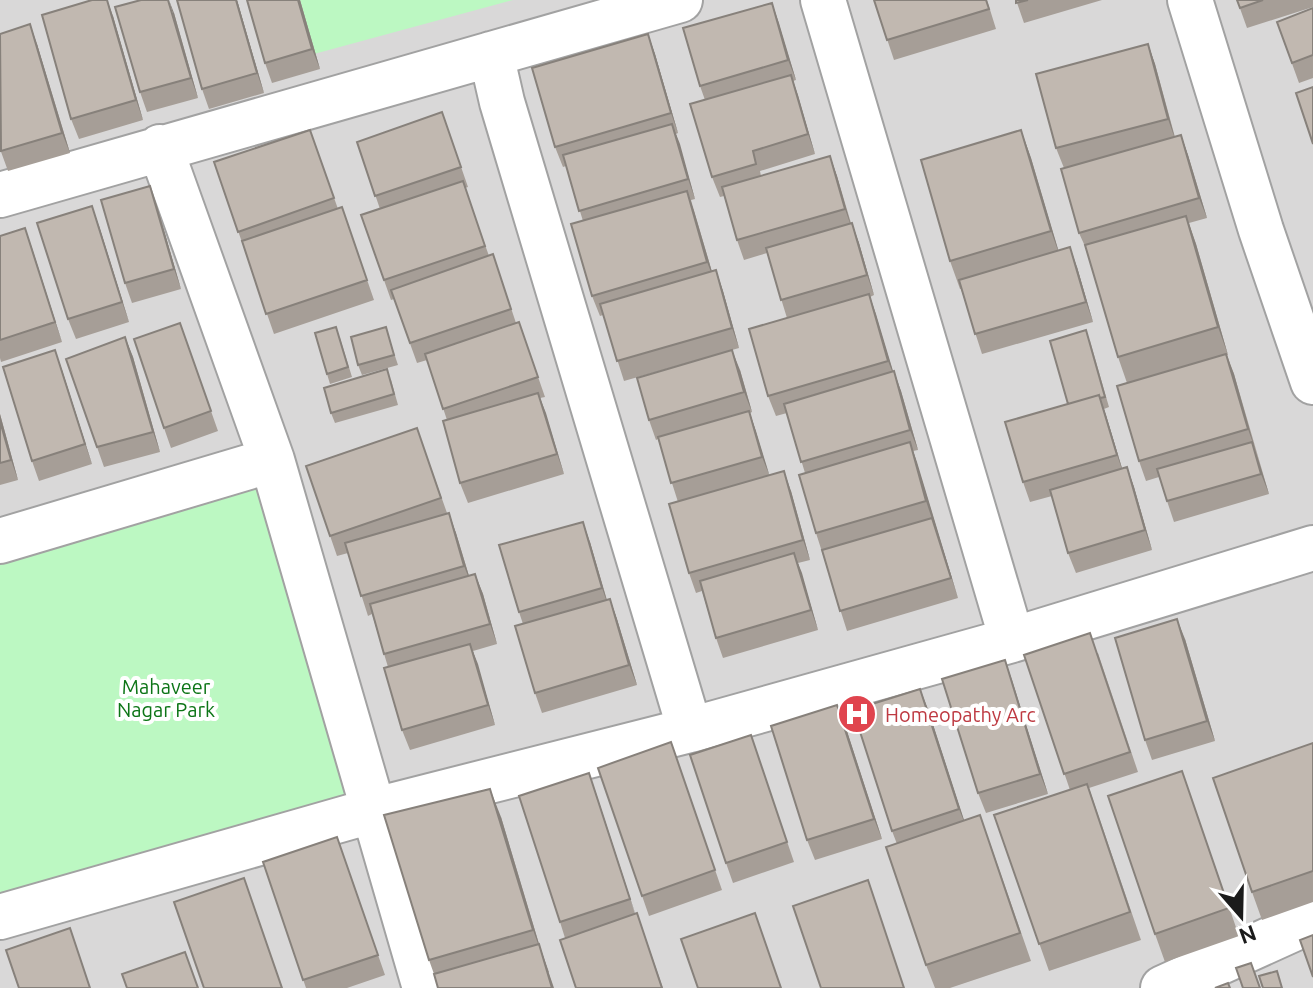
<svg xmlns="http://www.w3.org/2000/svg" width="1313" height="988" font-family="Ubuntu,sans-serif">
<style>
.residential{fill:#d9d8d8}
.park{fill:#bcf8c2}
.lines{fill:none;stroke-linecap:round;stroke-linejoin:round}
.minor-casing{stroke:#a2a2a2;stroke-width:48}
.minor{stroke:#fff;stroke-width:44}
.wall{fill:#a69e97}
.shaded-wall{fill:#87817b}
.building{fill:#c1b8b0;stroke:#87817b;stroke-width:2}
.labels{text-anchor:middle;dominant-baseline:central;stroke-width:8;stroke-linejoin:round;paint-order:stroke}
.park-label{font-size:20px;fill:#0d7517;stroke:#fff}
.health-label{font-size:20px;fill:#be3a42;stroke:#fff;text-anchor:start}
</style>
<rect width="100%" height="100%" fill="#ece8e0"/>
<path class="residential" d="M 0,0 L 1313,0 L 1313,988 L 0,988 Z"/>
<path class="park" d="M 300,0 L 513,0 L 314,54 Z
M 272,460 L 371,811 L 0,917 L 0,542 Z"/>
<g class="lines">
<defs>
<path id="minor" d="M 823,0 L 1012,640
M 1190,0 L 1261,230 L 1313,382
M 491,54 L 502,102 L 690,730
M 160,147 L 272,460 L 425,988
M 0,195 L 680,0
M 0,541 L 272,460
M 0,917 L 371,811 L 690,730 L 1012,640 L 1313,548
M 1163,988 L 1313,920"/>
</defs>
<use href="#minor" class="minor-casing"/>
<use href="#minor" class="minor"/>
</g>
<path class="wall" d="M 237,0 L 264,93 L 209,109 L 202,89 Z
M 300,0 L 320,69 L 272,83 L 265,63 Z
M 874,0 L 987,0 L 996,29 L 894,60 Z
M 1016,0 L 1102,0 L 1024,23 Z
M 1237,0 L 1313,0 L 1313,7 L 1247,28 Z
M 772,3 L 796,80 L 793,81 L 815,154 L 760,171 L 761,176 L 830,156 L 837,176 L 851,223 L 859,243 L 874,295 L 870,297 L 893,372 L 901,391 L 918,450 L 913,451 L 958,598 L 847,631 L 816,533 L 805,473 L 787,413 L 776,416 L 768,396 L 787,318 L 767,253 L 744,260 L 737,240 L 724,196 L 720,197 L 712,177 L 705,100 L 700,86 Z
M 1313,8 L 1313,78 L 1299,83 L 1277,22 Z
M 174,13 L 198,98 L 147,112 L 140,92 Z
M 113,16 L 143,120 L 79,139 L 71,119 Z
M 648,34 L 655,54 L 678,133 L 676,134 L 695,199 L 691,200 L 712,272 L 716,270 L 723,291 L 739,348 L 624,381 L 603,315 L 600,316 L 592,296 L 583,221 L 566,166 L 563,167 L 555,147 Z
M 37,44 L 70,153 L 8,171 L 0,149 Z
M 1148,44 L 1155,64 L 1175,137 L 1181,135 L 1188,155 L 1207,218 L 1189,223 L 1196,244 L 1228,355 L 1227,355 L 1234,374 L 1269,494 L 1174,522 L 1159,477 L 1146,481 L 1139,461 L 1127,383 L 1118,357 L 1088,253 L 1079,233 L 1064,168 L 1056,148 Z
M 442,112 L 468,187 L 465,188 L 489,256 L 493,254 L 516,323 L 519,322 L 545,397 L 540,398 L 564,474 L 468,503 L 460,483 L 447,420 L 427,360 L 417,363 L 394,299 L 391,300 L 361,215 L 380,209 L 357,142 Z
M 310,130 L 338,209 L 342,207 L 374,300 L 274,334 L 214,162 Z
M 1021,130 L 1031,158 L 1058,250 L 1077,267 L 1093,322 L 982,354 L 961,289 L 960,289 L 950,261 Z
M 150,186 L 157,206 L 181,289 L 132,303 L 125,283 Z
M 99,226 L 129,322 L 76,339 L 68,319 Z
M 25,228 L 62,342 L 1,362 L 0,358 L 0,236 Z
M 180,323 L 218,431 L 171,448 L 164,428 Z
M 125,337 L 133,357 L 160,452 L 104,467 L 66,359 Z
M 340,338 L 352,377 L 330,384 L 327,374 Z
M 389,338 L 398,365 L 362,375 L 358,365 Z
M 1090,341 L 1109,407 L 1104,409 L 1122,468 L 1127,467 L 1134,487 L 1152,550 L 1076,573 L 1068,553 L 1052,496 L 1030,502 L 1023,482 L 1068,404 Z
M 62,370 L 92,464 L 39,481 L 32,461 Z
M 740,370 L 752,412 L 750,413 L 769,475 L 791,491 L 810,560 L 798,563 L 818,630 L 723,658 L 716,638 L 702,591 L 696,593 L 689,573 L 678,502 L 658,439 L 656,440 L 649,420 Z
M 391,380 L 398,405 L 335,423 L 331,413 Z
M 0,414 L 18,480 L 0,485 Z
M 417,428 L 447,513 L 456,533 L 469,576 L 475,574 L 483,594 L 497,644 L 473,651 L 495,725 L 410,750 L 402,730 L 388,667 L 372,614 L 368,616 L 348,553 L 337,556 L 306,466 Z
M 590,542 L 607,600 L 610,599 L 617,619 L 637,685 L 542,713 L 535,693 L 523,624 L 519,612 Z
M 1185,639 L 1215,741 L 1152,760 L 1145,740 Z
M 1098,653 L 1138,772 L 1089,788 L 1141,940 L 1049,971 L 994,815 L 1070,790 L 1024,655 Z
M 1005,660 L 1048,794 L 986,813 L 978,793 Z
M 928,709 L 964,821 L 990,843 L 1031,961 L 950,988 L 935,988 L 926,965 L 897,844 L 892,831 Z
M 845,725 L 882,839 L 815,860 L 807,840 Z
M 751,735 L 794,862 L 733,883 L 726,863 Z
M 671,742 L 722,890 L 649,916 L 598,768 Z
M 1313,743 L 1313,902 L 1262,920 L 1252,892 Z
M 1182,771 L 1239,936 L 1165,962 L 1155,934 Z
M 589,773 L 635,914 L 637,913 L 663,988 L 576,988 L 565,938 L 560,922 Z
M 501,817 L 539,944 L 549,972 L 434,974 L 429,960 Z
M 337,837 L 385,975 L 347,988 L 306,988 L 263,862 Z"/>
<path class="shaded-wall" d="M 107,0 L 113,16 L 143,120 L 136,100 Z
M 169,0 L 174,13 L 198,98 L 191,78 Z
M 236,0 L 237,0 L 264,93 L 257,73 Z
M 298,0 L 300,0 L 320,69 L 312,49 Z
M 772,3 L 779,23 L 796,80 L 788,60 Z
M 30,24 L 37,44 L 70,153 L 62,133 Z
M 648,34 L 655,54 L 678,133 L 671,113 Z
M 1148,44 L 1155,64 L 1175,139 L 1168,119 Z
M 791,75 L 798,95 L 815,154 L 808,134 Z
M 672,124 L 680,144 L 695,199 L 688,179 Z
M 1021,130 L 1031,158 L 1061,259 L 1051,231 Z
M 1181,135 L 1188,155 L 1207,218 L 1199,198 Z
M 830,156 L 837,176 L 852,229 L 845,209 Z
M 150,186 L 157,206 L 181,289 L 174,269 Z
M 687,191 L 694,211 L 715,282 L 707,262 Z
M 92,206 L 99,226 L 129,322 L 122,302 Z
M 1186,216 L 1196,244 L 1228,355 L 1218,327 Z
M 852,223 L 859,243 L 874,295 L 867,275 Z
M 25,228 L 32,248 L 62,342 L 55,322 Z
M 1070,247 L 1077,267 L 1093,322 L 1086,302 Z
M 716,270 L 723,291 L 739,348 L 732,328 Z
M 869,294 L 876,314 L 896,381 L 888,361 Z
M 125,337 L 133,357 L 160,452 L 153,432 Z
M 55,350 L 62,370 L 92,464 L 85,444 Z
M 732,350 L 740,370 L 752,412 L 744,392 Z
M 1226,354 L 1234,374 L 1255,449 L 1248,429 Z
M 894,371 L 901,391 L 918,450 L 910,430 Z
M 538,393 L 546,413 L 564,474 L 557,454 Z
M 1099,395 L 1106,415 L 1124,475 L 1117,455 Z
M 749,411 L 756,431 L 770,477 L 762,457 Z
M 0,414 L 18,480 L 11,460 L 0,421 Z
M 910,442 L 917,462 L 958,598 L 926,501 Z
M 1252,442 L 1259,462 L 1269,494 L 1261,474 Z
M 1127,467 L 1134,487 L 1152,550 L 1145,530 Z
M 784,471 L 791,491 L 810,560 L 803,540 Z
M 449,513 L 456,533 L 472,586 L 464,566 Z
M 583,522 L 590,542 L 609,608 L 602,588 Z
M 794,553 L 802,573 L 818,630 L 811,610 Z
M 475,574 L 483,594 L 497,644 L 490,624 Z
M 610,599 L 617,619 L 637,685 L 629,665 Z
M 1177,619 L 1185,639 L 1215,741 L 1207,721 Z
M 470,644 L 478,664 L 495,725 L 488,705 Z
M 1005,660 L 1012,680 L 1048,794 L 1040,774 Z
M 920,689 L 928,709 L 967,829 L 959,809 Z
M 837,705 L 845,725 L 882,839 L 874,819 Z
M 589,773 L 596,793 L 637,919 L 630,899 Z
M 490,789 L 501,817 L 539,944 L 554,988 L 552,988 L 542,955 L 533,930 Z"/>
<path class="building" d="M 92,0 L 107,0 L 136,100 L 71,119 L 42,15 Z
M 141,0 L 168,0 L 191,78 L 140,92 L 115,7 Z
M 177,0 L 236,0 L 257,73 L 202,89 Z
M 247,0 L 298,0 L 312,49 L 265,63 Z
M 874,0 L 986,0 L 989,9 L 887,40 Z
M 1016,0 L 1028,0 L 1016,3 Z
M 1237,0 L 1263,0 L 1240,8 Z
M 772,3 L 788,60 L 700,86 L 683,28 Z
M 1313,8 L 1313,55 L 1292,63 L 1277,22 Z
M 30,24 L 62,133 L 1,151 L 0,34 Z
M 648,34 L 671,113 L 555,147 L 532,68 Z
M 1148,44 L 1168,119 L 1056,148 L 1036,74 Z
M 791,75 L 808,134 L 753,151 L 756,164 L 712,177 L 690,104 Z
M 1313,87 L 1313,144 L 1296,93 Z
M 442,112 L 461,167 L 375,196 L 357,142 Z
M 672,124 L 688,179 L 579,211 L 563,155 Z
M 310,130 L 334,198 L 238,232 L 214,162 Z
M 1021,130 L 1051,231 L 950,261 L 921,160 Z
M 1181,135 L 1199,198 L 1079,233 L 1061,169 Z
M 830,156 L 845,209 L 737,240 L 722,187 Z
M 463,181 L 485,246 L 384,280 L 361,215 Z
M 150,186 L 174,269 L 125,283 L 101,200 Z
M 687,191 L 707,262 L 592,296 L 571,224 Z
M 92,206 L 122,302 L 68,319 L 37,223 Z
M 342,207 L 367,280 L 266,314 L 242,241 Z
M 1186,216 L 1218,327 L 1118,357 L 1085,245 Z
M 852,223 L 867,275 L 781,300 L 766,248 Z
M 25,228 L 55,322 L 0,340 L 0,236 Z
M 1070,247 L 1086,302 L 975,334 L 959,280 Z
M 493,254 L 511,309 L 410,343 L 391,290 Z
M 716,270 L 732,328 L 617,361 L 600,304 Z
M 869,294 L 888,361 L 768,396 L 749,329 Z
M 519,322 L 538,377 L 443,409 L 425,354 Z
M 180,323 L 211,411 L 164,428 L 134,339 Z
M 336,327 L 348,367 L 327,374 L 315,333 Z
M 386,327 L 394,355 L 358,365 L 351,337 Z
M 1086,330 L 1105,397 L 1100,398 L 1099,395 L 1068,404 L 1050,341 Z
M 125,337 L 153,432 L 97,447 L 66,359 Z
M 55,350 L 85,444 L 32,461 L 3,367 Z
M 732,350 L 744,392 L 649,420 L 637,378 Z
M 1226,354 L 1248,429 L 1139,461 L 1117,386 Z
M 387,369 L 394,394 L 331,413 L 324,388 Z
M 894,371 L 910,430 L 801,462 L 784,404 Z
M 538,393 L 557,454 L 460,483 L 443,421 Z
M 1099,395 L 1117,455 L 1023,482 L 1005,422 Z
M 749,411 L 762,457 L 671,483 L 658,437 Z
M 0,421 L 11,460 L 0,463 Z
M 417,428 L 441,498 L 330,536 L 306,466 Z
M 910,442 L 926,501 L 816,533 L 799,475 Z
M 1252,442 L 1261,474 L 1167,501 L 1157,469 Z
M 1127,467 L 1145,530 L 1068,553 L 1050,490 Z
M 784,471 L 803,540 L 689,573 L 669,504 Z
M 449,513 L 464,566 L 361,596 L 345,543 Z
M 932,518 L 951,578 L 840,611 L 822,550 Z
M 583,522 L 602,588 L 519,612 L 499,545 Z
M 794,553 L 811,610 L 716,638 L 700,581 Z
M 475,574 L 490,624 L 384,654 L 370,604 Z
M 610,599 L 629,665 L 535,693 L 515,626 Z
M 1177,619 L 1207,721 L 1145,740 L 1115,638 Z
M 1090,633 L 1130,752 L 1064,774 L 1024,655 Z
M 470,644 L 488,705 L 402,730 L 384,668 Z
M 1005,660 L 1040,774 L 978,793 L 942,679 Z
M 920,689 L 959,809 L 892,831 L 853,710 Z
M 837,705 L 874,819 L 807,840 L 771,726 Z
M 751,735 L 787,842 L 726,863 L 690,755 Z
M 671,742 L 715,870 L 642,896 L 598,768 Z
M 1313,743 L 1313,871 L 1252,892 L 1213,778 Z
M 1182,771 L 1229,908 L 1155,934 L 1108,796 Z
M 589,773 L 630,899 L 560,922 L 519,796 Z
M 1087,784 L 1130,912 L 1039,944 L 994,815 Z
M 490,789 L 533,930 L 429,960 L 384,815 Z
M 980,815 L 1020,933 L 926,965 L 886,847 Z
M 337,837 L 378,955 L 303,980 L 263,862 Z
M 244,878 L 282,988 L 204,988 L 174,902 Z
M 868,880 L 904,988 L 821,988 L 793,906 Z
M 637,913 L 662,988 L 576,988 L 560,940 Z
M 755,913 L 781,988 L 698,988 L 681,939 Z
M 70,928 L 90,988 L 19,988 L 6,950 Z
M 1313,935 L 1313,977 L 1300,940 Z
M 539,944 L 552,988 L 438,988 L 434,974 Z
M 185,952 L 198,988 L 127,988 L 122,974 Z
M 1251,963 L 1260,988 L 1243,988 L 1236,968 Z
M 1277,971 L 1282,988 L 1263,988 L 1259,976 Z
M 1228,983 L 1230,988 L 1215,988 Z"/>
<defs>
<symbol id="hospital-disc" viewBox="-11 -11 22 22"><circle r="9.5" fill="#e0444e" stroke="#fff"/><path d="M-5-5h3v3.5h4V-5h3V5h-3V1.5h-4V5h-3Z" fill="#fff"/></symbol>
</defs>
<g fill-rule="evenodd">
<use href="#hospital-disc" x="835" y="692" width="44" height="44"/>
</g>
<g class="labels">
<g class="park-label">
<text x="166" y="686">Mahaveer<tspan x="166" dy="23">Nagar Park</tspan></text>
</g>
<g class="health-label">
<text x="885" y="714">Homeopathy Arc</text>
</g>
</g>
<g transform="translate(1241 916) rotate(160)" stroke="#ffffff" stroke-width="6" paint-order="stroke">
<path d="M0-6L14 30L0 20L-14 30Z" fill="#1b1b1b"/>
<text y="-12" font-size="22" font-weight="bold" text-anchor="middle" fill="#1b1b1b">N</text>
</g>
</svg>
